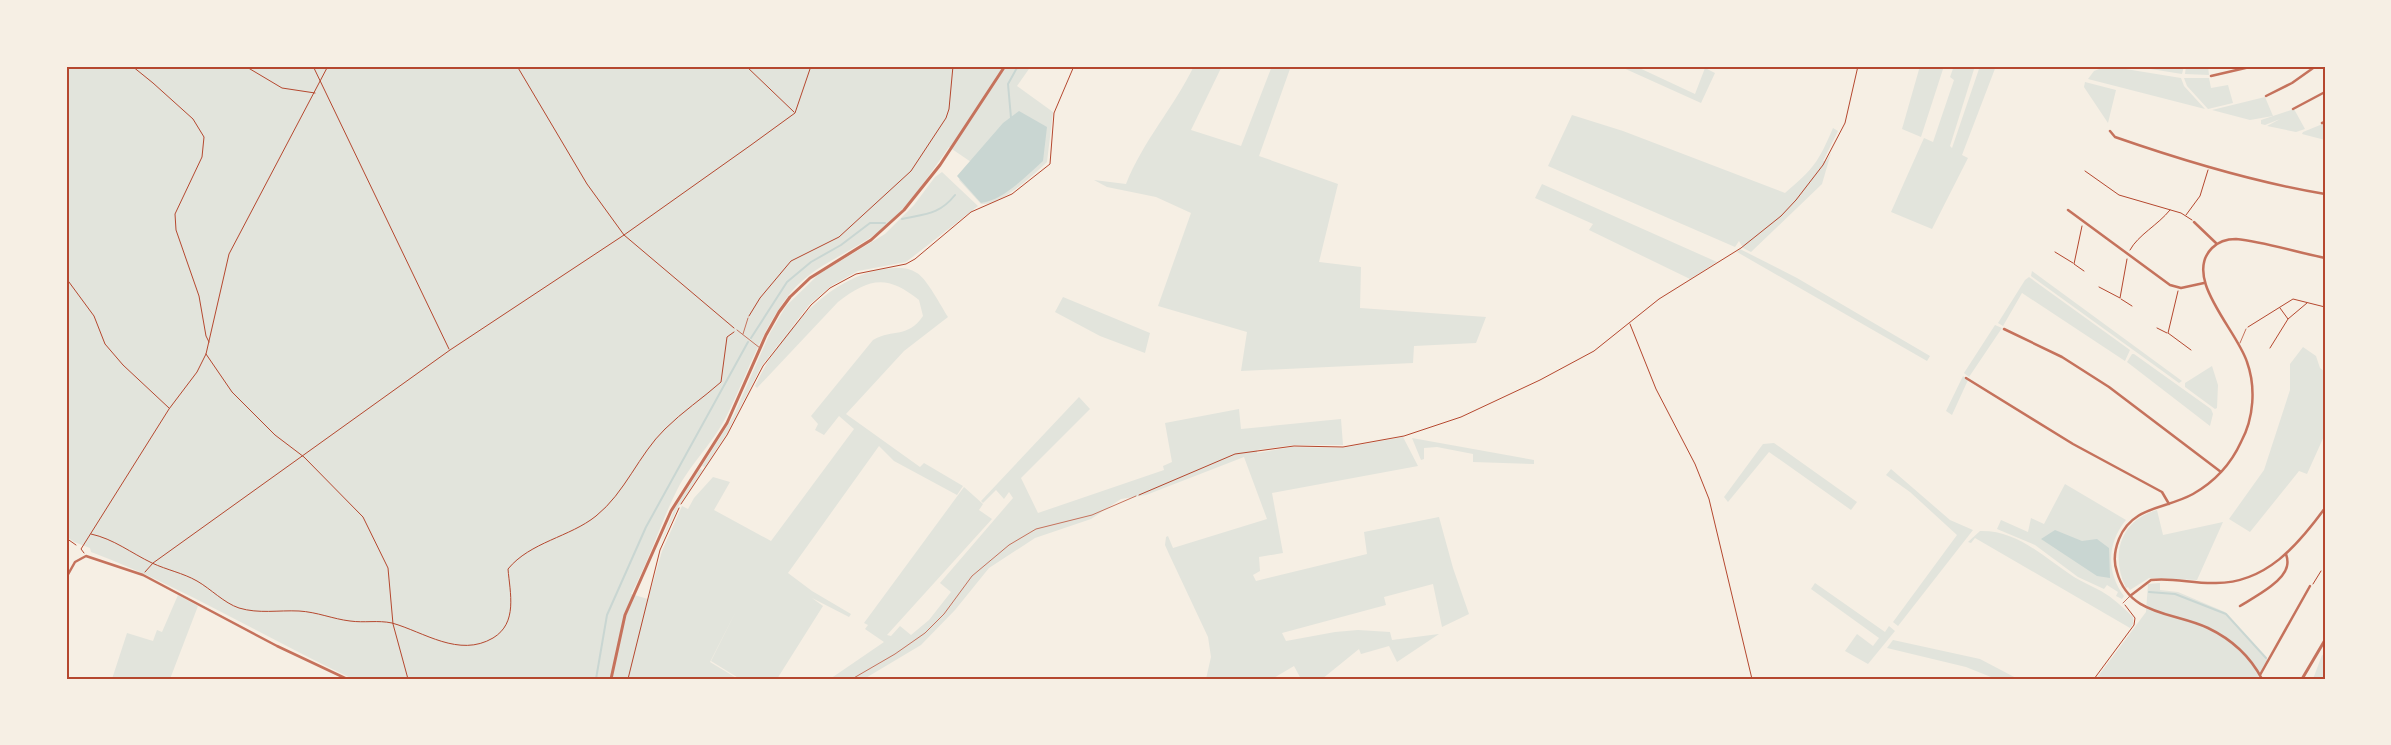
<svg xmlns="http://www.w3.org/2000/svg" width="2391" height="745" font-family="'Public Sans',sans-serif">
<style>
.green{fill:#e2e4dc}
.water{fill:#c9d6d2}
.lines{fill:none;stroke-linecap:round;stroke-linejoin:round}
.stream{stroke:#c9d6d2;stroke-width:2}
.path{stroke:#b5482f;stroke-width:1}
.service{stroke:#c5725c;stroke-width:1}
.minor{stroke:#c5725c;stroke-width:2.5}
.tertiary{stroke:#c5725c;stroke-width:3}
.neatline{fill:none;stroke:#b5482f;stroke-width:2}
</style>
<rect width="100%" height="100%" fill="#f6efe4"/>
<path class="green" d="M 66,66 L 1031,66 L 1017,86 L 1053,112 L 1047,162 C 1033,175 1001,206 981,204 L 959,180 L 971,162 L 949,147 C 929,175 909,207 882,229 C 854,252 816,263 792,291 C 762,328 749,370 729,411 C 716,440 691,463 677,490 C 660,524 649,561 631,594 L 648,599 L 662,551 L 682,506 L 688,509 L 694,498 L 713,477 L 730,482 L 714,510 L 771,541 L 854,429 L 839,416 L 824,435 L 815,430 L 818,424 L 811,416 L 873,340 C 894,328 907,339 923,316 L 919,300 C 887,274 869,278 838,302 L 757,388 L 755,386 C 779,335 826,278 884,269 C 897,268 906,266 917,273 C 927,279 941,306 948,317 L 904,351 L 846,414 L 920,467 L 924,463 L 963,486 L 957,495 L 894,461 L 879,446 L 788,573 L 812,591 L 851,614 L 849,617 L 812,598 L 823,606 L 777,679 L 740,679 L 711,661 L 735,613 L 710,662 L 738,679 L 353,679 C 265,638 182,586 91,552 L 90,548 L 74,542 L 66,536 Z
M 1194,66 L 1222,66 L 1191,130 L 1241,146 L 1272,66 L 1291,66 L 1259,156 L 1338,184 L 1319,262 L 1361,267 L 1360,308 L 1486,317 L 1476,343 L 1414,346 L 1413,363 L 1241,371 L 1247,332 L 1158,306 L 1191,213 L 1156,197 L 1107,187 L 1094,180 L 1126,184 C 1143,141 1174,107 1194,66 Z
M 1619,66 L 1635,66 L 1695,94 L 1705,68 L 1715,73 L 1701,103 Z
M 1920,66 L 1944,66 L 1921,137 L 1902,129 Z
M 1954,66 L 1975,66 L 1950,146 L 1952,148 L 1980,66 L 1996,66 L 1962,155 L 1968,158 L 1932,229 L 1891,212 L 1924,138 L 1933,142 L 1954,80 L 1950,77 Z
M 2107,66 L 2181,78 L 2184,86 L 2205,109 L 2088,79 L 2094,71 Z
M 2132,66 L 2184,66 L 2182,74 Z
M 2186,66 L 2208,66 L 2209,75 L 2185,74 Z
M 2184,78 L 2209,78 L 2211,88 L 2228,85 L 2233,103 L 2208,109 L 2187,86 Z
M 2085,82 L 2116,90 L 2108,123 L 2084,87 Z
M 2265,97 L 2273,116 L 2250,120 L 2212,110 Z
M 2294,109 L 2305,129 L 2296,132 L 2267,126 L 2280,119 L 2265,125 L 2261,124 L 2261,120 Z
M 1572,115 L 1623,131 L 1785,193 C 1814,168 1818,163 1833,128 L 1838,131 L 1823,161 L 1826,161 L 1831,153 L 1822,184 L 1751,252 L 1743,248 L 1739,241 L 1735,247 L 1548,166 Z
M 2325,123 L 2325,140 L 2302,134 L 2303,132 Z
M 942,172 L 978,206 L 906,262 L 858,271 L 831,286 L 809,305 L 761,367 L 727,433 L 705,467 L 702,466 L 733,417 L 770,333 L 786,306 L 819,274 L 885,234 L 914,205 L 935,177 Z
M 1542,184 L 1717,262 L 1690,279 L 1589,230 L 1593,224 L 1535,198 Z
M 1740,249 L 1797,278 L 1930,356 L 1927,361 L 1737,252 Z
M 2032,271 L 2182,381 L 2179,383 L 2031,276 Z
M 2029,277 L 2130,350 L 2125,361 L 2022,293 L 2003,326 L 1998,323 L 2025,280 Z
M 1063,297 L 1150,333 L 1145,353 L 1100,336 L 1055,312 Z
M 1995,325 L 2002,328 L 1969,377 L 1964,373 Z
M 2303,347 L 2316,356 L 2320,368 L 2325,372 L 2325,434 L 2307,474 L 2299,471 L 2250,532 L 2229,519 L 2264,470 L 2290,390 L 2290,364 Z
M 2132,354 L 2134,354 L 2211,409 L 2213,414 L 2210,426 L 2127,362 Z
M 2212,366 L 2218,385 L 2217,408 L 2215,409 L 2185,387 L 2185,383 Z
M 1963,376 L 1968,380 L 1952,415 L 1946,411 Z
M 1079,397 L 1090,409 L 1021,478 L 1038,513 L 1164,470 L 1163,466 L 1172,462 L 1165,423 L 1239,409 L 1241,429 L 1341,419 L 1343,445 L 1294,445 L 1257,450 L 1257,453 L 1292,447 L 1342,448 L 1403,437 L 1418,466 L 1272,493 L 1283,553 L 1259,557 L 1260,571 L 1253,575 L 1256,581 L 1367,554 L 1364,532 L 1439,517 L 1453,568 L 1469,614 L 1442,627 L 1433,584 L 1384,597 L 1386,605 L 1282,633 L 1286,641 L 1335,632 L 1358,630 L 1390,632 L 1392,640 L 1439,634 L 1397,662 L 1389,646 L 1361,654 L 1359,649 L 1322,679 L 1301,679 L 1294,666 L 1272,679 L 1206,679 L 1211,657 L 1208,637 L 1169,554 L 1165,545 L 1166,537 L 1168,536 L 1173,548 L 1267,519 L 1244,457 L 1146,495 L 1121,499 L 1091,519 L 1035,538 L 989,568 L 955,610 L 921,645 L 864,679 L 830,679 L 884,642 L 865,629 L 868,625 L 864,623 L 964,487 L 983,504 L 979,510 L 992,519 L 887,635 L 891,636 L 900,626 L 911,635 L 929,620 L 951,592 L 940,583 L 1013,498 L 1009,492 L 1004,499 L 996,490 L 983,503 L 981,501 Z
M 1412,438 L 1534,460 L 1534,464 L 1473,462 L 1473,454 L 1437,447 L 1424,448 L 1424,459 L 1421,460 Z
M 1774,443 L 1857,502 L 1851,510 L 1769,452 L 1728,502 L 1724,497 L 1763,444 Z
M 700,469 L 703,470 L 678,507 L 659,547 L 675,508 Z
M 1891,469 L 1950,520 L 1973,530 L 1898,626 L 1893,622 L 1957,535 L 1910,492 L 1886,475 Z
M 2065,484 L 2126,520 C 2107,543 2106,572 2124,596 L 2122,599 L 2116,596 L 2118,592 L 2107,585 L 2104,589 L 2078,577 L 2035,545 L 1997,529 L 2001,520 L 2028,532 L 2031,518 L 2044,524 Z
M 2157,510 L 2163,535 L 2223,522 L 2197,580 L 2149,578 L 2130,590 L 2128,587 L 2126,588 C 2110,556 2120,520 2157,510 Z
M 1980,531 C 2018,530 2043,557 2074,577 C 2082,582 2092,586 2101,591 C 2113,598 2123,607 2133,617 L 2133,624 L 2130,628 L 1975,538 L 1971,543 L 1968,542 Z
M 1815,583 L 1885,632 L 1889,626 L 1895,631 L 1868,664 L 1845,651 L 1857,634 L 1873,646 L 1879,638 L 1811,589 Z
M 2160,583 L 2160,590 L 2178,592 L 2225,612 L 2268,660 L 2259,679 L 2096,679 L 2146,612 L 2148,584 Z
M 178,595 L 198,606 L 170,679 L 112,679 L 127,633 L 153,641 L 157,630 L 162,632 Z
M 1893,640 L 1980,659 L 2018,679 L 1996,679 L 1966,667 L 1887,648 Z
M 2322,655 L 2325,656 L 2325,678 L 2313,679 Z"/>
<path class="water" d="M 1019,111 L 1047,127 L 1043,161 C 1026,176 1004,200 981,203 L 957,176 L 1003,123 Z
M 2055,530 L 2082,541 L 2097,539 L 2109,548 L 2110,578 L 2097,576 L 2041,539 Z"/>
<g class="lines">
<path class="stream" d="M 1011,118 L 1008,84 L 1018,66
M 902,219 C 925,214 939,215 955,195
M 751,338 L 787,282 L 811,262 L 841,245 L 870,223 L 885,223
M 2149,592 L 2175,594 L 2226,614 L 2266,658
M 596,679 L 607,615 L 646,527 L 748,342"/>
<path class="path" d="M 132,66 L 153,83 L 193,119 L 204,137 L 202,157 L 175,214 L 176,230 L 199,296 L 206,336 L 209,342
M 245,66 L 282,88 L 315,93
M 313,66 L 449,349
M 517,66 L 587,184 L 624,235 L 734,328
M 746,66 L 794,112
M 2085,171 L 2119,195 L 2181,213 L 2192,220
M 2186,215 L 2200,196 L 2208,170
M 2082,226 L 2074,264 L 2084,271
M 2130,250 C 2138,235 2158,225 2170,210
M 2055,252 L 2073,263
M 66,278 L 94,316 L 105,344 L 123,365 L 169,408
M 2099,287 L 2120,298 L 2127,259
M 2178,291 L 2168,333 L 2191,350
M 2121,299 L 2132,306
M 2280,308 L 2288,319 L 2307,303
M 749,316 L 760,298 L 791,261 L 839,237 L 911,171 L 946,118 L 949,109 L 953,66
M 1630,324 L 1656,389 L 1695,464 L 1709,499 L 1752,679
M 2248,327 L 2293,299 L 2325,307
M 2157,328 L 2167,333
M 2270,348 L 2288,319
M 206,354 L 232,392 L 275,435 L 304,457 L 363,517 L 388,568 L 393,624 L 408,679
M 1139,495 L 1235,454 L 1294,446 L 1343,447 L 1404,436 L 1461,417 L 1540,380 L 1594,351 L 1659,299 L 1741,248 L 1781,216 L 1796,200 L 1823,165 L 1845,123 L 1858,66
M 681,504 L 727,435 L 763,366 L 811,305 L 830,288 L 856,274 L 906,264 L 915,259 L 971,212 L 1012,194 L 1050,164 L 1054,113 L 1074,66
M 91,534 C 114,539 131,553 152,563 C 167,570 183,573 197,581 C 211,589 224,603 239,608 C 259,614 278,610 299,611 C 317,612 333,619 350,621 C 364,623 378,620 392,623 C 424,632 459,658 493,638 C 518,623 510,593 508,569 C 530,542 570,537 596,516 C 625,493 639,454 665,429 C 682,412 703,398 721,382 L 727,337 L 734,332
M 66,538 L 76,545
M 84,553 L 81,549 L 169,409 L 197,372 L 206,354 L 229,254 L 328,66
M 145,572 L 153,563 L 450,350 L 624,235 L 751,145 L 795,113 L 811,66
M 2313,584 L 2321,571
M 628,679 L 660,550 L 679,508
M 2094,679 L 2134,625 L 2135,618 L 2125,605"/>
<path class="service" d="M 737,330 L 760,348
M 743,334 L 748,318
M 2240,343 L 2246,329
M 2123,603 L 2130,596
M 852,679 L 895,654 L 925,633 L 944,614 L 972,576 L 1009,545 L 1036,529 L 1092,515 L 1136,496"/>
<path class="minor" d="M 2211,76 L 2254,66
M 2266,96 L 2292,83 L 2316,66
M 2293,109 L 2325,92
M 2322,123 L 2325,122
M 2110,131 L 2115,137 C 2184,161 2253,182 2325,194
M 2068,210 L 2170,285 L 2181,288 L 2204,283
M 2194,222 L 2217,244
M 2004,329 L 2062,357 L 2109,387 L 2221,472
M 1966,378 L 2073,444 L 2162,492 L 2169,504
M 66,578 L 75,562 L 86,556 L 143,575 L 277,646 L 347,679
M 2130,596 L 2151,580 C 2172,577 2194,584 2216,583 C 2266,583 2298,545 2325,508
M 2240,606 C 2253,598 2284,582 2287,566 C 2288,562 2287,557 2286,554
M 2260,675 L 2310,586
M 2262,679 C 2250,656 2231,639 2208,628 C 2174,612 2129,616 2117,572 C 2113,561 2115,549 2119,539 C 2132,506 2166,509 2193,494 C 2214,482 2231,464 2241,442 C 2254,418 2256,387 2247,362 C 2237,330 2182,278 2212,248 C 2218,242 2227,239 2236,239 C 2265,242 2296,252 2325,258"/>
<path class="tertiary" d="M 611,679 L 625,615 L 671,511 L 727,423 L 766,335 L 779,312 L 790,297 L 810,278 L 871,240 L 904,210 L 940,165 L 1005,66
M 2302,679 L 2325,640"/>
</g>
<rect width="2391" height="745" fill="none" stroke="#f6efe4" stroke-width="135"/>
<rect x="68" y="68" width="2256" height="610" class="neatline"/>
</svg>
